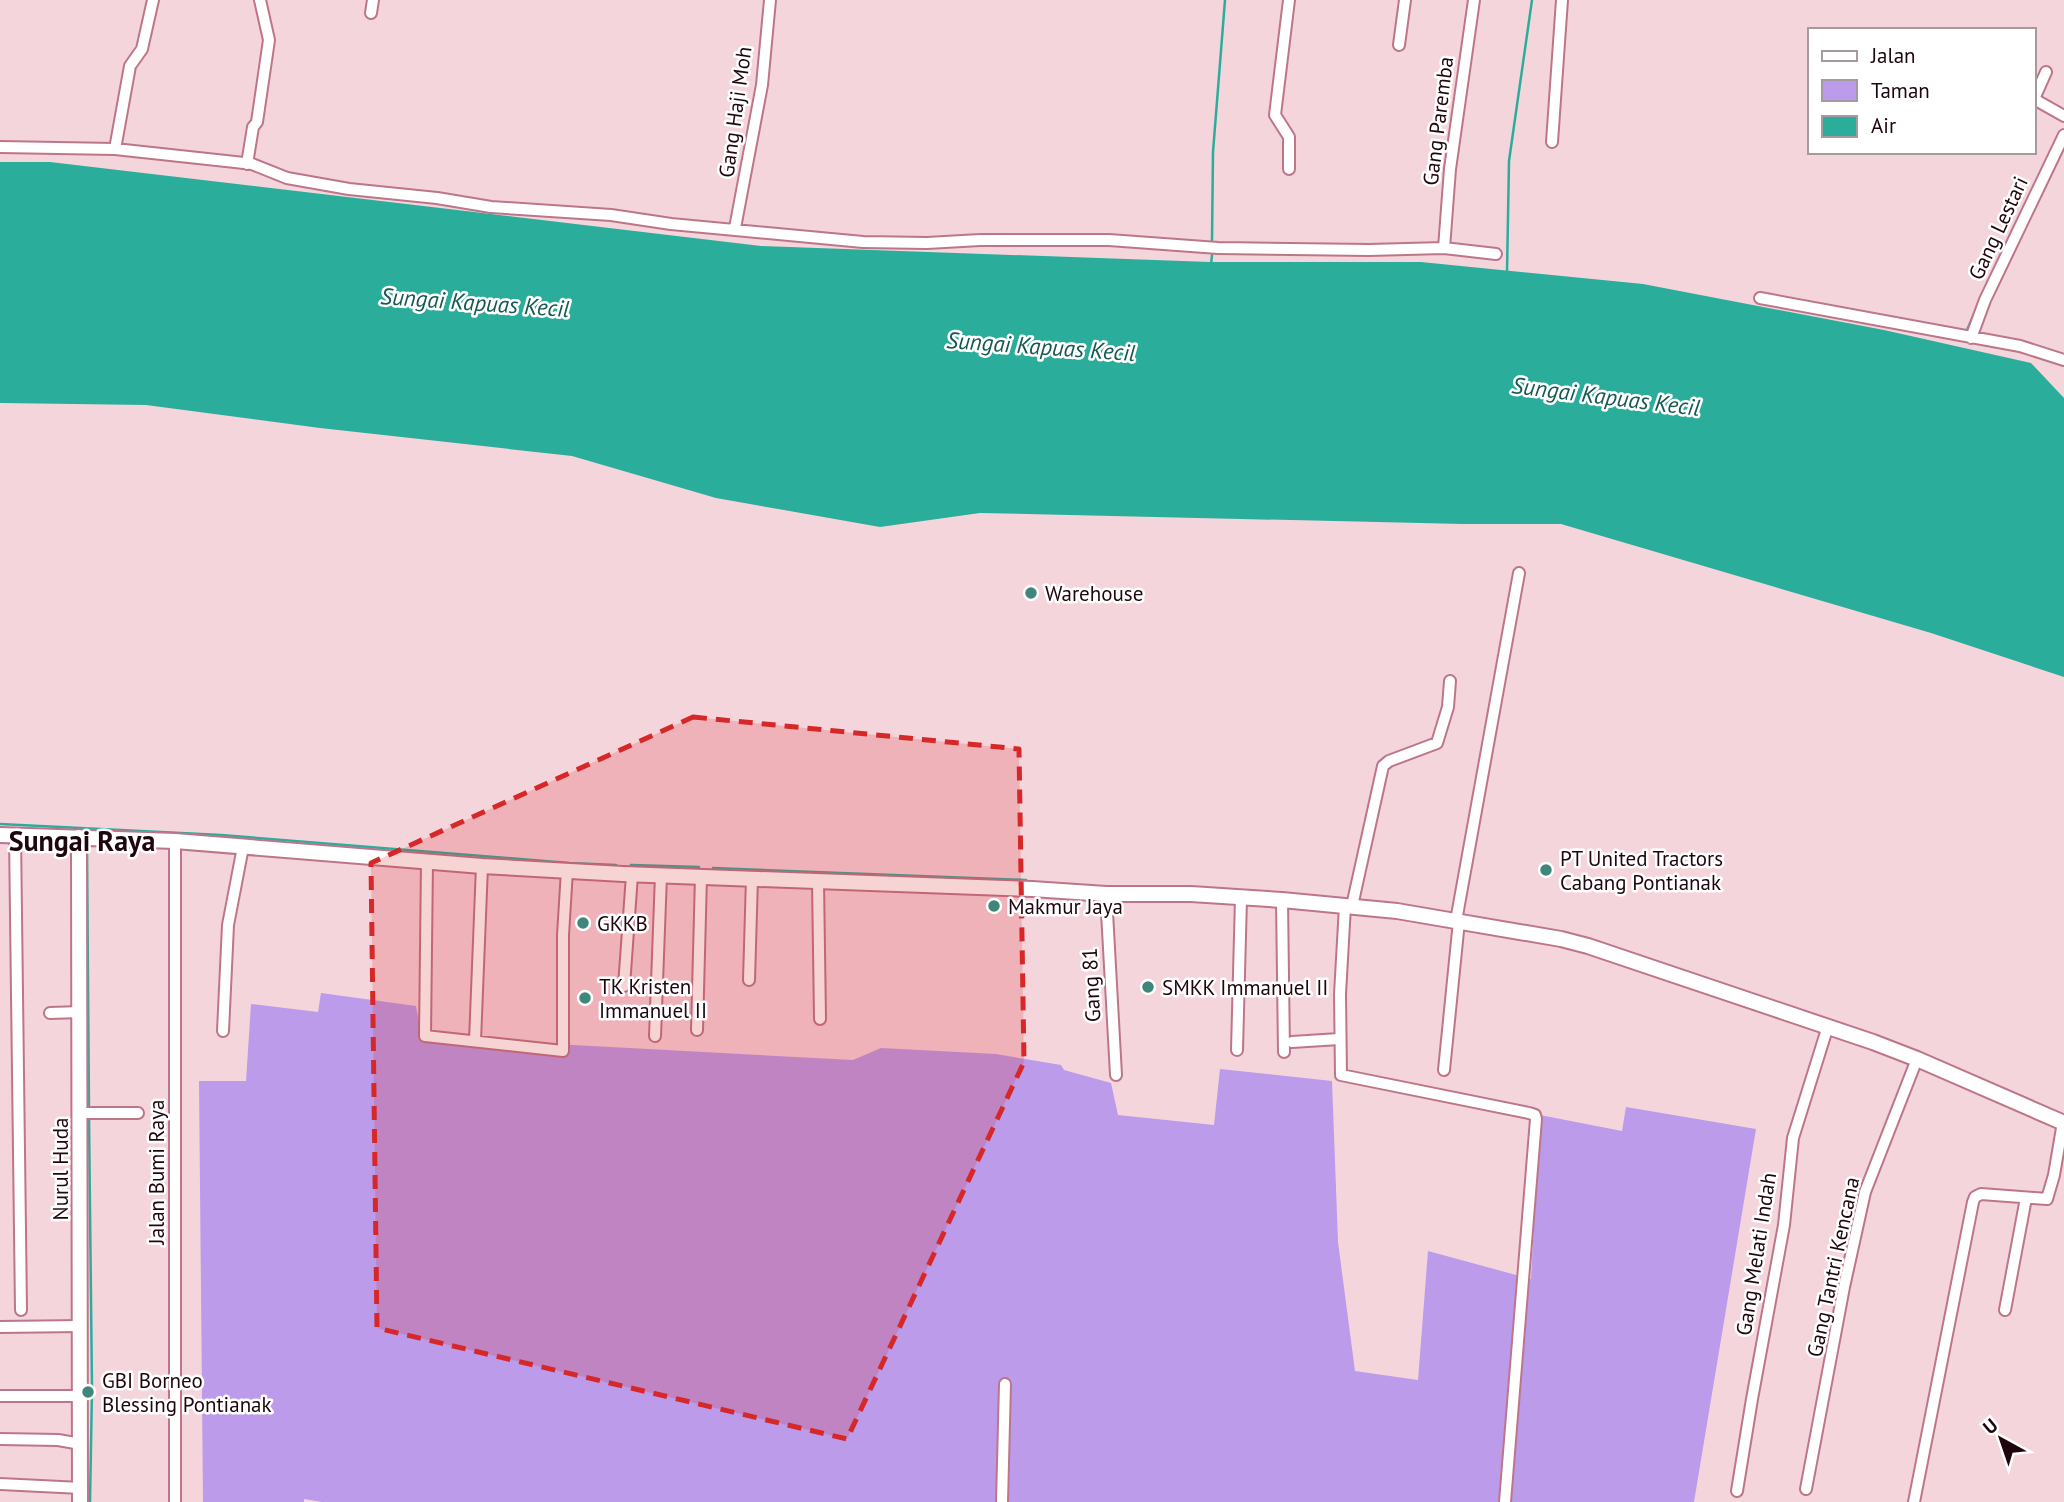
<svg xmlns="http://www.w3.org/2000/svg" width="2064" height="1502" font-family="'PT Sans',sans-serif">
<style>
.green{fill:#bb9bea}
.water{fill:#2bad9c}
.lines{fill:none;stroke-linecap:round;stroke-linejoin:round}
.stream{stroke:#2bad9c;stroke-width:2.5}
.street-casing{stroke:#bd7689;stroke-width:14}
.secondary-casing{stroke:#bd7689;stroke-width:18}
.street{stroke:#fff;stroke-width:10}
.secondary{stroke:#fff;stroke-width:14}
.marked{fill:#d62828;fill-opacity:0.2;stroke:#d62828;stroke-width:5;stroke-dasharray:14 9;stroke-linejoin:round}
.poi-dot{fill:#41867b;stroke:#fff;stroke-width:2.5}
.labels{text-anchor:middle;dominant-baseline:central;stroke-width:5;stroke-linejoin:round;paint-order:stroke}
.street-label{font-size:21px;fill:#1f060e;stroke:#fff}
.poi-label{font-size:21px;fill:#1f060e;stroke:#fff;text-anchor:start}
.water-label{font-size:23px;font-style:italic;fill:#155950;stroke:#fff}
.district-label{font-size:28px;font-weight:bold;fill:#1f060e;stroke:#fff}
</style>
<rect width="100%" height="100%" fill="#f5d5dc"/>
<path class="green" d="M 321,993 L 416,1006 L 422,1037 L 853,1060 L 881,1048 L 996,1054 L 1061,1065 L 1064,1070 L 1111,1083 L 1118,1115 L 1214,1125 L 1220,1069 L 1332,1081 L 1338,1242 L 1355,1371 L 1418,1380 L 1428,1251 L 1531,1279 L 1540,1115 L 1622,1131 L 1626,1107 L 1756,1129 L 1694,1502 L 322,1502 L 304,1499 L 304,1502 L 203,1502 L 199,1081 L 246,1081 L 251,1004 L 318,1012 Z"/>
<path class="water" d="M 0,162 L 50,162 L 761,246 L 1210,262 L 1421,262 L 1643,284 L 1884,330 L 2031,363 L 2064,398 L 2064,677 L 1931,633 L 1561,524 L 1463,524 L 980,513 L 880,527 L 716,498 L 572,456 L 320,428 L 146,405 L 0,403 Z"/>
<g class="lines">
<path class="stream" d="M 1212,240 L 1213,152 L 1225,0
M 1211,265 L 1212,255
M 1507,273 L 1509,161 L 1532,0
M 1967,330 L 1974,314
M 0,824 L 221,835 L 569,863 L 616,865
M 87,850 L 89,1110
M 631,865 L 699,867
M 713,868 L 1026,880
M 89,1117 L 92,1389 L 90,1502"/>
<defs>
<path id="street" d="M 371,13 L 373,0
M 1399,45 L 1405,0
M 2034,99 L 2064,116
M 2034,99 L 2046,72
M 1552,142 L 1562,0
M 0,147 L 115,149 L 235,162 L 252,164 L 287,178 L 349,189 L 437,198 L 491,207 L 611,215 L 671,224 L 863,242 L 927,243 L 980,240 L 1109,240 L 1218,248 L 1369,250 L 1444,248 L 1496,254
M 115,149 L 130,66 L 142,49 L 153,0
M 247,164 L 253,127 L 257,122 L 269,40 L 260,0
M 1289,169 L 1289,137 L 1275,115 L 1289,0
M 735,228 L 762,85 L 770,0
M 1444,248 L 1450,169 L 1474,0
M 1760,298 L 2020,346 L 2064,360
M 1971,338 L 1985,300 L 2064,135
M 15,835 L 21,1310
M 175,841 L 175,1502
M 427,861 L 425,1036 L 563,1051 L 563,935 L 567,870
M 818,881 L 820,1019
M 1106,894 L 1116,1075
M 1282,900 L 1284,1052
M 1345,906 L 1340,994 L 1341,1075 L 1529,1113 L 1535,1115 L 1536,1119 L 1505,1502
M 1352,906 L 1383,766 L 1389,761 L 1437,743 L 1448,707 L 1450,681
M 1456,921 L 1519,573
M 749,980 L 752,878
M 624,986 L 632,875
M 50,1013 L 81,1012
M 697,1030 L 701,876
M 223,1031 L 228,925 L 243,847
M 655,1036 L 661,875
M 475,1041 L 482,866
M 1292,1042 L 1339,1039
M 1237,1050 L 1241,898
M 1444,1070 L 1459,921
M 80,1113 L 138,1113
M 2005,1310 L 2026,1198
M 0,1327 L 81,1326
M 0,1396 L 81,1396
M 0,1439 L 58,1440 L 81,1444
M 0,1484 L 81,1488
M 1806,1489 L 1844,1287 L 1865,1192 L 1917,1059
M 1737,1491 L 1752,1399 L 1784,1225 L 1793,1138 L 1828,1026
M 1002,1502 L 1005,1384
M 1914,1502 L 1973,1202 L 1975,1197 L 1981,1194 L 2047,1199 L 2054,1175 L 2063,1122"/>
<path id="secondary" d="M 0,835 L 175,841 L 482,866 L 623,874 L 1032,889 L 1106,894 L 1191,894 L 1282,900 L 1397,911 L 1561,939 L 1588,946 L 1873,1042 L 1917,1059 L 2064,1123
M 79,837 L 80,1502"/>
</defs>
<use href="#street" class="street-casing"/>
<use href="#secondary" class="secondary-casing"/>
<use href="#street" class="street"/>
<use href="#secondary" class="secondary"/>
</g>
<path class="marked" d="M 693,717 L 1019,749 L 1024,1062 L 847,1439 L 377,1328 L 371,863 Z"/>
<g class="poi-dot">
<circle cx="1031" cy="593" r="7"/>
<circle cx="1546" cy="870" r="7"/>
<circle cx="994" cy="906" r="7"/>
<circle cx="583" cy="923" r="7"/>
<circle cx="1148" cy="987" r="7"/>
<circle cx="585" cy="998" r="7"/>
<circle cx="88" cy="1392" r="7"/>
</g>
<g class="labels">
<g class="street-label">
<text transform="translate(735 112) rotate(-82)">Gang Haji Moh</text>
<text transform="translate(1438 121) rotate(-83)">Gang Paremba</text>
<text transform="translate(1998 228) rotate(-65)">Gang Lestari</text>
<text transform="translate(1091 985) rotate(-93)">Gang 81</text>
<text transform="translate(60 1169) rotate(-90)">Nurul Huda</text>
<text transform="translate(156 1172) rotate(-90)">Jalan Bumi Raya</text>
<text transform="translate(1756 1254) rotate(-81)">Gang Melati Indah</text>
<text transform="translate(1833 1267) rotate(-78)">Gang Tantri Kencana</text>
</g>
<g class="poi-label">
<text x="1045" y="593">Warehouse</text>
<text x="1560" y="858">PT United Tractors<tspan x="1560" dy="24">Cabang Pontianak</tspan></text>
<text x="1008" y="906">Makmur Jaya</text>
<text x="597" y="923">GKKB</text>
<text x="599" y="986">TK Kristen<tspan x="599" dy="24">Immanuel II</tspan></text>
<text x="1162" y="987">SMKK Immanuel II</text>
<text x="102" y="1380">GBI Borneo<tspan x="102" dy="24">Blessing Pontianak</tspan></text>
</g>
<g class="water-label">
<text transform="translate(475 302) rotate(4)">Sungai Kapuas Kecil</text>
<text transform="translate(1041 346) rotate(4)">Sungai Kapuas Kecil</text>
<text transform="translate(1606 396) rotate(7)">Sungai Kapuas Kecil</text>
</g>
<g class="district-label">
<text x="82" y="840">Sungai Raya</text>
</g>
</g>
<rect x="1808" y="28" width="228" height="126" fill="#ffffff" stroke="#a59b9f" stroke-width="2"/>
<rect x="1822" y="51" width="35" height="10" fill="#ffffff" stroke="#a59b9f" stroke-width="2"/>
<text x="1871" y="63" font-size="21" fill="#1f060e">Jalan</text>
<rect x="1822" y="80" width="35" height="21" fill="#bb9bea" stroke="#a59b9f" stroke-width="2"/>
<text x="1871" y="98" font-size="21" fill="#1f060e">Taman</text>
<rect x="1822" y="116" width="35" height="21" fill="#2bad9c" stroke="#a59b9f" stroke-width="2"/>
<text x="1871" y="133" font-size="21" fill="#1f060e">Air</text>
<g transform="translate(2001 1439) rotate(320)" stroke="#ffffff" stroke-width="5" paint-order="stroke">
<path d="M0-5L12 26L0 18L-12 26Z" fill="#1f060e"/>
<text y="-10" font-size="19" font-weight="bold" text-anchor="middle" fill="#1f060e">U</text>
</g>
</svg>
